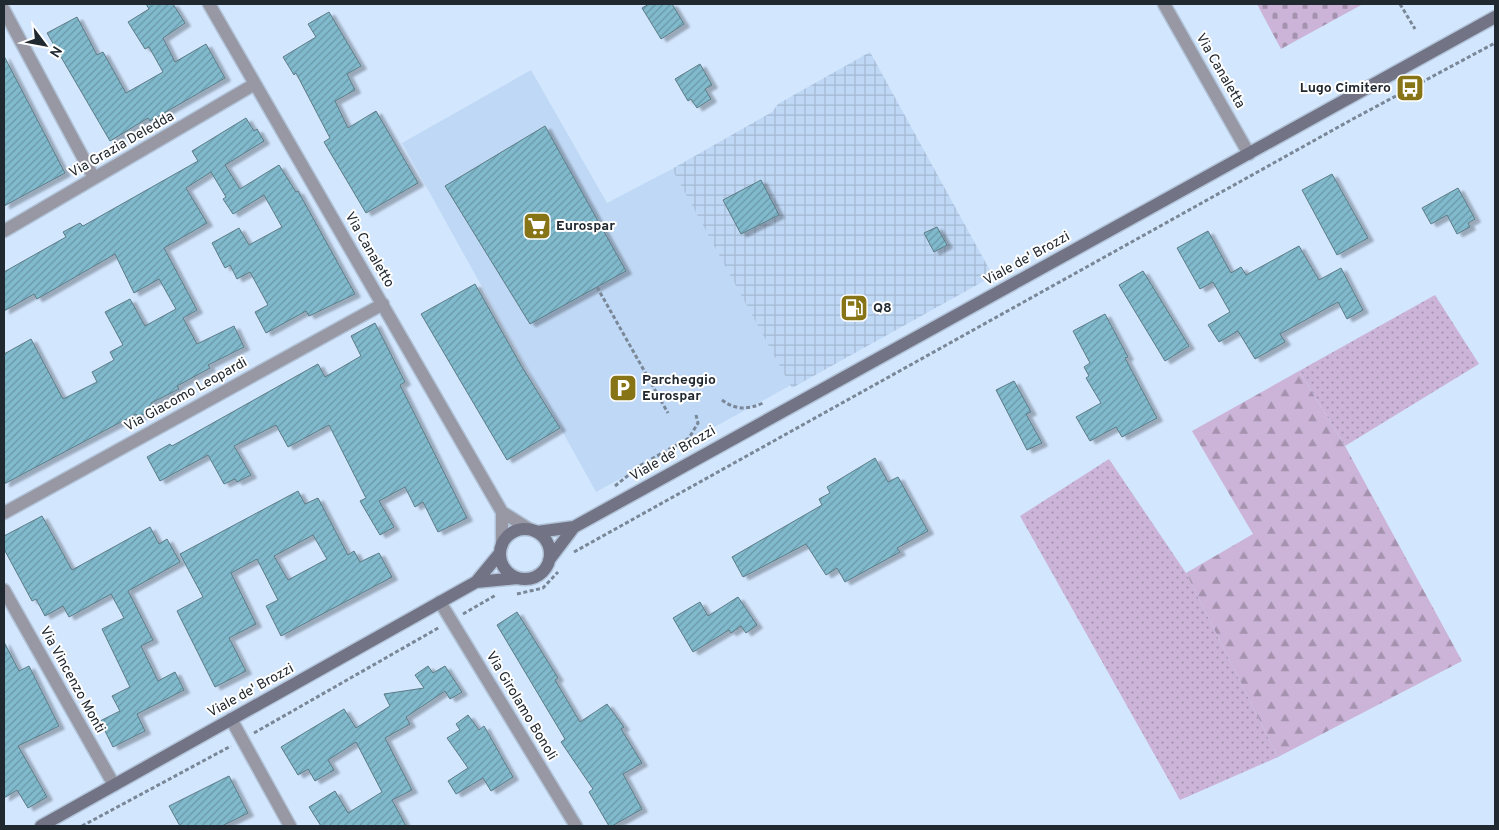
<svg xmlns="http://www.w3.org/2000/svg" width="1499" height="830" font-family="Overpass,sans-serif">
<style>
.built{fill:#bfd8f5}
.industrial{fill:url(#industrial-grid)}
.grass{fill:url(#grass-dots)}
.forest{fill:url(#forest-firs)}
.cemetery{fill:url(#cemetery-stones)}
.building{fill:url(#building-hatch);stroke:#5c7b85;fill-rule:evenodd;filter:url(#shadow)}
.lines{fill:none;stroke-linecap:round;stroke-linejoin:round}
.street-casing{stroke:#b2c4d9;stroke-width:15}
.secondary-casing{stroke:#b2c4d9;stroke-width:15}
.path{stroke:#798797;stroke-width:3;stroke-dasharray:4 2.5;stroke-linecap:butt}
.street{stroke:#9798a4;stroke-width:12}
.secondary{stroke:#727385;stroke-width:12}
.labels{text-anchor:middle;dominant-baseline:central;stroke-width:4;stroke-linejoin:round;paint-order:stroke}
.street-label{font-size:14px;fill:#202830;stroke:#fff}
.poi-label{font-size:14px;font-weight:bold;fill:#202830;stroke:#fff;text-anchor:start}
</style>
<defs>
<pattern id="industrial-grid" width="8" height="8" patternUnits="userSpaceOnUse" patternTransform="scale(1.25)"><rect width="8" height="8" fill="#bfd8f5"/><path d="M0 4h8M4 0v8" fill="none" stroke="#a4b9d2"/></pattern>
<pattern id="grass-dots" width="8" height="8" patternUnits="userSpaceOnUse" patternTransform="scale(1.25)"><rect width="8" height="8" fill="#cbb4d7"/><path d="M2 2h.1M6 6h.1" fill="none" stroke="#a492af" stroke-width="1.8" stroke-linecap="round"/></pattern>
<pattern id="forest-firs" width="22" height="20" patternUnits="userSpaceOnUse" patternTransform="scale(1.25)"><rect width="22" height="20" fill="#cbb4d7"/><path d="M5 1l3.5 6h-7zM16 11l3.5 6h-7z" fill="#a492af"/></pattern>
<pattern id="cemetery-stones" width="16" height="16" patternUnits="userSpaceOnUse" patternTransform="scale(1.25)"><rect width="16" height="16" fill="#cbb4d7"/><path d="M2 7V4a2 2 0 0 1 4 0v3zM10 15v-3a2 2 0 0 1 4 0v3z" fill="#a492af"/></pattern>
<pattern id="building-hatch" width="6" height="6" patternUnits="userSpaceOnUse" patternTransform="scale(1.25)"><rect width="6" height="6" fill="#81bacd"/><path d="M-1 1l2-2M0 6l6-6M5 7l2-2" fill="none" stroke="#6997a7"/></pattern>
<filter id="shadow"><feDropShadow dx="5.5" dy="3" stdDeviation="1" flood-color="#0004"/></filter>
</defs>
<rect width="100%" height="100%" fill="#d2e6fe"/>
<path class="built" d="M 531,70 L 607,203 L 672,169 L 791,385 L 596,492 L 402,143 Z"/>
<path class="industrial" d="M 870,52 L 993,276 L 792,388 L 672,169 L 772,112 L 778,104 Z"/>
<path class="grass" d="M 1435,295 L 1479,364 L 1345,446 L 1299,371 Z
M 1109,459 L 1186,573 L 1278,757 L 1180,800 L 1020,516 Z"/>
<path class="forest" d="M 1299,371 L 1345,446 L 1462,661 L 1278,757 L 1186,573 L 1253,534 L 1192,431 Z"/>
<path class="cemetery" d="M 1257,4 L 1363,4 L 1281,49 Z"/>
<path class="building" d="M 146,4 L 173,4 L 185,23 L 163,38 L 175,62 L 206,44 L 225,78 L 150,121 L 148,118 L 110,141 L 47,33 L 77,17 L 97,55 L 103,52 L 126,93 L 163,72 L 149,47 L 145,49 L 128,22 L 149,9 Z
M 649,4 L 672,4 L 684,24 L 661,39 L 642,8 Z
M 329,12 L 361,66 L 347,74 L 355,90 L 335,101 L 348,128 L 376,111 L 418,183 L 366,213 L 324,142 L 330,138 L 296,73 L 294,75 L 283,57 L 316,37 L 308,24 Z
M 4,56 L 65,173 L 4,206 Z
M 700,64 L 712,85 L 705,89 L 711,99 L 697,108 L 691,99 L 688,101 L 675,79 Z
M 246,118 L 254,131 L 257,129 L 264,141 L 225,165 L 240,189 L 279,165 L 296,192 L 298,191 L 355,294 L 309,316 L 306,311 L 266,333 L 255,312 L 268,305 L 250,272 L 237,279 L 230,265 L 225,268 L 212,243 L 239,228 L 249,245 L 282,227 L 264,195 L 233,214 L 223,199 L 226,197 L 211,172 L 186,188 L 207,223 L 164,248 L 197,310 L 183,318 L 197,344 L 234,326 L 244,347 L 208,365 L 210,368 L 177,386 L 179,389 L 151,403 L 154,409 L 138,417 L 136,414 L 4,484 L 4,354 L 31,339 L 63,399 L 97,382 L 92,372 L 114,360 L 110,352 L 123,345 L 105,312 L 130,299 L 145,326 L 176,309 L 159,279 L 134,293 L 115,254 L 37,299 L 34,294 L 4,311 L 4,272 L 66,237 L 63,232 L 80,223 L 83,226 L 198,161 L 192,151 Z
M 545,126 L 626,271 L 530,324 L 445,186 Z
M 1332,174 L 1368,238 L 1337,255 L 1302,190 Z
M 761,180 L 779,215 L 741,234 L 723,200 Z
M 1458,188 L 1475,219 L 1468,223 L 1470,227 L 1457,234 L 1447,215 L 1431,224 L 1422,208 Z
M 937,227 L 947,245 L 934,252 L 924,233 Z
M 1208,231 L 1231,273 L 1241,267 L 1246,275 L 1299,246 L 1319,280 L 1341,268 L 1363,310 L 1347,319 L 1338,302 L 1280,334 L 1285,342 L 1255,359 L 1238,331 L 1219,342 L 1208,325 L 1230,312 L 1213,282 L 1200,289 L 1177,248 Z
M 1143,271 L 1189,346 L 1165,361 L 1119,285 Z
M 475,284 L 522,367 L 560,428 L 507,460 L 421,314 Z
M 1105,314 L 1128,357 L 1125,358 L 1157,418 L 1122,437 L 1116,427 L 1090,441 L 1076,417 L 1101,403 L 1086,378 L 1089,376 L 1084,367 L 1090,363 L 1073,331 Z
M 375,323 L 405,382 L 400,385 L 467,518 L 438,532 L 423,502 L 415,507 L 405,487 L 379,501 L 394,527 L 380,535 L 360,501 L 366,498 L 329,425 L 288,447 L 276,425 L 234,446 L 251,475 L 237,482 L 235,479 L 224,484 L 208,455 L 160,481 L 147,457 L 170,444 L 172,446 L 318,364 L 325,377 L 361,356 L 351,336 Z
M 1014,381 L 1031,412 L 1026,414 L 1042,443 L 1027,450 L 996,390 Z
M 875,458 L 888,482 L 898,477 L 928,531 L 897,548 L 900,552 L 845,582 L 837,568 L 826,575 L 806,544 L 743,577 L 732,557 L 822,505 L 819,499 L 830,493 L 827,487 Z
M 298,491 L 305,504 L 318,498 L 348,555 L 354,551 L 360,562 L 379,553 L 392,577 L 281,636 L 266,606 L 278,600 L 257,559 L 231,573 L 256,624 L 229,638 L 246,671 L 215,687 L 177,611 L 203,597 L 180,554 ZM 313,535 L 327,559 L 288,580 L 274,556 Z
M 42,516 L 72,570 L 150,527 L 159,544 L 167,539 L 180,562 L 128,591 L 153,640 L 141,646 L 158,681 L 175,672 L 184,690 L 137,714 L 145,731 L 113,747 L 100,721 L 120,711 L 112,696 L 130,687 L 102,629 L 124,618 L 111,594 L 69,617 L 63,606 L 45,616 L 36,599 L 32,601 L 4,549 L 4,536 Z
M 738,597 L 757,625 L 746,633 L 741,626 L 731,633 L 729,630 L 693,652 L 673,618 L 700,602 L 708,616 Z
M 517,612 L 558,678 L 555,680 L 580,722 L 607,704 L 624,727 L 621,729 L 642,763 L 623,774 L 642,809 L 612,826 L 609,826 L 589,792 L 593,789 L 561,742 L 565,739 L 497,625 Z
M 4,642 L 19,671 L 29,666 L 59,726 L 18,746 L 47,797 L 28,808 L 17,790 L 4,798 Z
M 428,666 L 433,673 L 445,666 L 462,692 L 450,699 L 445,691 L 406,717 L 410,724 L 385,738 L 412,790 L 392,800 L 406,826 L 321,826 L 309,807 L 335,791 L 348,813 L 382,792 L 356,742 L 328,760 L 334,770 L 315,781 L 308,769 L 298,775 L 281,747 L 344,709 L 356,728 L 390,706 L 384,694 L 424,688 L 415,675 Z
M 468,715 L 479,730 L 484,726 L 513,777 L 491,791 L 483,778 L 456,794 L 448,781 L 468,768 L 447,738 L 460,730 L 456,724 Z
M 229,776 L 248,813 L 222,826 L 180,826 L 169,806 Z"/>
<g class="lines">
<defs>
<path id="street" d="M 209,4 L 502,512 L 529,529
M 1164,4 L 1249,154
M 4,10 L 94,178
M 4,231 L 255,84
M 4,513 L 383,304
M 502,545 L 502,512
M 4,590 L 114,785
M 440,602 L 576,826
M 231,719 L 290,826"/>
<path id="secondary" d="M500 554a25 25 0 1 1 50 0a25 25 0 1 1-50 0Z
M 537,532 L 574,527 L 1495,17
M 549,560 L 574,527
M 476,582 L 517,578
M 41,826 L 476,582 L 500,553"/>
</defs>
<use href="#street" class="street-casing"/>
<use href="#secondary" class="secondary-casing"/>
<path class="path" d="M 1400,4 L 1415,29
M 597,287 L 668,413
M 722,400 C 735,410 748,410 763,403
M 615,486 L 641,465 L 689,438 L 698,423 L 696,415
M 574,552 L 1351,120 L 1495,43
M 517,594 L 543,588 L 558,572
M 463,614 L 496,595
M 254,733 L 440,627
M 82,826 L 231,746"/>
<use href="#street" class="street"/>
<use href="#secondary" class="secondary"/>
</g>
<defs>
<symbol id="bus-square" viewBox="-11 -11 22 22"><rect x="-9" y="-9" width="18" height="18" rx="4" fill="#877416" stroke="#fff"/><path d="M-5-6H5V4H4V6H2V4H-2V6H-4V4H-5ZM-3.5-4V0h7V-4ZM-3.5 1.2v1.5H-2V1.2ZM2 1.2v1.5H3.5V1.2Z" fill="#fff"/></symbol>
<symbol id="supermarket-square" viewBox="-11 -11 22 22"><rect x="-9" y="-9" width="18" height="18" rx="4" fill="#877416" stroke="#fff"/><path d="M-6-5.5h2.5l.6 2H6L4.5 2H-2.5L-4.4-4H-6ZM-1.5 3.2a1.3 1.3 0 1 0 .1 0ZM3 3.2a1.3 1.3 0 1 0 .1 0Z" fill="#fff"/></symbol>
<symbol id="fuel-square" viewBox="-11 -11 22 22"><rect x="-9" y="-9" width="18" height="18" rx="4" fill="#877416" stroke="#fff"/><path d="M-5.5-6h7V0h2V4h1.3V-2.5L3-4.5l.8-.8L6-3V5H2.5V1h-1V6h-7ZM-4.2-4.7v3.2H.2V-4.7Z" fill="#fff"/></symbol>
<symbol id="parking-square" viewBox="-11 -11 22 22"><rect x="-9" y="-9" width="18" height="18" rx="4" fill="#877416" stroke="#fff"/><path d="M-3.5-5.5H1a3.5 3.5 0 0 1 0 7H-1V5.5H-3.5ZM-1-3.4V-.6H.8a1.4 1.4 0 0 0 0-2.8Z" fill="#fff"/></symbol>
</defs>
<g fill-rule="evenodd">
<use href="#bus-square" x="1394" y="72" width="32" height="32"/>
<use href="#supermarket-square" x="521" y="210" width="32" height="32"/>
<use href="#fuel-square" x="838" y="292" width="32" height="32"/>
<use href="#parking-square" x="607" y="372" width="32" height="32"/>
</g>
<g class="labels">
<g class="street-label">
<text transform="translate(1220 71) rotate(60)">Via Canaletta</text>
<text transform="translate(122 145) rotate(-30)">Via Grazia Deledda</text>
<text transform="translate(369 250) rotate(60)">Via Canaletto</text>
<text transform="translate(1027 259) rotate(-29)">Viale de' Brozzi</text>
<text transform="translate(186 395) rotate(-29)">Via Giacomo Leopardi</text>
<text transform="translate(673 454) rotate(-30)">Viale de' Brozzi</text>
<text transform="translate(72 680) rotate(61)">Via Vincenzo Monti</text>
<text transform="translate(251 691) rotate(-29)">Viale de' Brozzi</text>
<text transform="translate(521 706) rotate(59)">Via Girolamo Bonoli</text>
</g>
<g class="poi-label">
<text x="1391" y="88" text-anchor="end">Lugo Cimitero</text>
<text x="556" y="226">Eurospar</text>
<text x="873" y="308">Q8</text>
<text x="642" y="380">Parcheggio<tspan x="642" dy="16">Eurospar</tspan></text>
</g>
</g>
<rect width="1499" height="830" fill="none" stroke="#202830" stroke-width="10"/>
<g transform="translate(45 45) rotate(122)" stroke="#ffffff" stroke-width="4" paint-order="stroke">
<path d="M0-4L9 19L0 12L-9 19Z" fill="#202830"/>
<text y="-8" font-size="14" font-weight="bold" text-anchor="middle" fill="#202830">N</text>
</g>
</svg>
